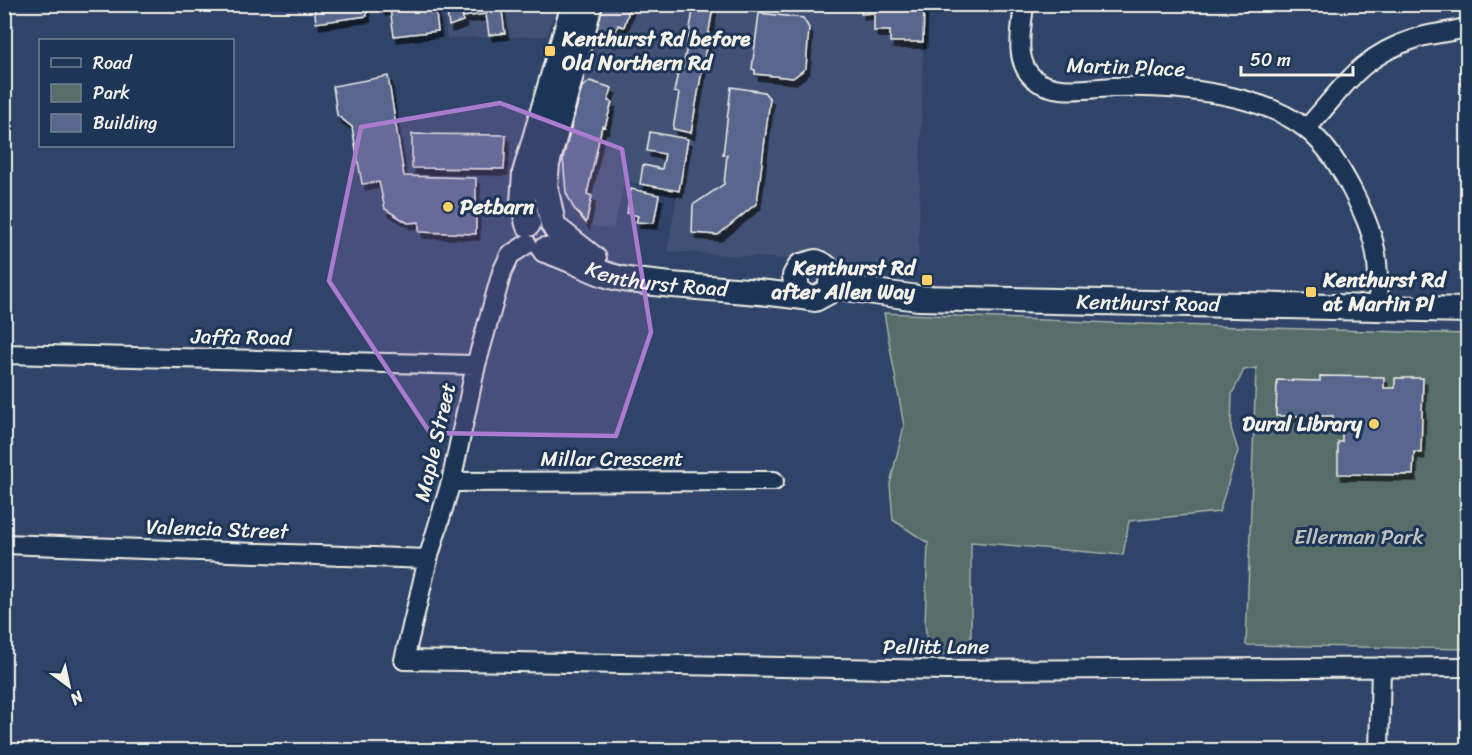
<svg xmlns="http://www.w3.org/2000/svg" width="1472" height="755" font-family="Sriracha,sans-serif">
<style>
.built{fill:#405175}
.green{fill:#566d69;stroke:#a5afa8;stroke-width:1.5}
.building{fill:#59668e;stroke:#f4f1e8;stroke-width:1.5;filter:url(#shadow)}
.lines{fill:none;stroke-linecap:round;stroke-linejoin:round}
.street-casing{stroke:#f4f1e8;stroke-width:22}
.secondary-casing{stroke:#f4f1e8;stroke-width:28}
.street{stroke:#1d3557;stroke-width:18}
.secondary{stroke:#1d3557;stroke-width:24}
.marked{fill:#ab7bcf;fill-opacity:0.2;stroke:#ab7bcf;stroke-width:4.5;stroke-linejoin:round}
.poi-dot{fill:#ffd166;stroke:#1d3557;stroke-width:2}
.labels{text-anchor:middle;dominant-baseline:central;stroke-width:6;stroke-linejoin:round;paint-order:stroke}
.poi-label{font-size:21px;font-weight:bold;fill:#f4f1e8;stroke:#1d3557;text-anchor:start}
.street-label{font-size:21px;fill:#f4f1e8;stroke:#1d3557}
.park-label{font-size:21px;fill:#bdc3bc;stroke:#1d3557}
</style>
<defs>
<filter id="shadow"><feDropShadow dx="3.5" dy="6" stdDeviation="0" flood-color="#0009"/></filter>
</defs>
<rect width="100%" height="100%" fill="#2f4468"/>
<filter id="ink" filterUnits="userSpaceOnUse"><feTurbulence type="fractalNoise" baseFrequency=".0167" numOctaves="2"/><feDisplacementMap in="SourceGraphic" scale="12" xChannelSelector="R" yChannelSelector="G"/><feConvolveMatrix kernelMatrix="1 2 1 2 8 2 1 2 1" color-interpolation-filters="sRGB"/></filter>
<g filter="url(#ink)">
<path class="built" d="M 442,5 L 556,5 L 547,36 L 447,38 Z
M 604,5 L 924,5 L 918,271 L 829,262 L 667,251 L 678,191 L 625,181 L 613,229 L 585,226 L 573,213 L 564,193 L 559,171 L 560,155 Z"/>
<path class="green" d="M 884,313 L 1112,323 L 1467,334 L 1467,649 L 1246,645 L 1256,368 L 1244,370 L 1232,394 L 1231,428 L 1238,451 L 1219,512 L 1129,521 L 1123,555 L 971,542 L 971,652 L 928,655 L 925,623 L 928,543 L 893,520 L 890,484 L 904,426 Z"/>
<path class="building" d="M 314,4 L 366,4 L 367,16 L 316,23 Z
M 381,4 L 435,4 L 438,31 L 394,36 L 390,9 L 382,10 Z
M 446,4 L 461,4 L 463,21 L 449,26 Z
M 461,4 L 501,4 L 505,33 L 489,35 L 486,14 L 463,17 Z
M 598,4 L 631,4 L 624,27 L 618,25 L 613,41 L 603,38 L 592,27 Z
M 861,4 L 924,4 L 923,42 L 890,42 L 890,31 L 874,31 L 874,13 L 861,14 Z
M 694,5 L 713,8 L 691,133 L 673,129 L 679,93 L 674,92 L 678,72 L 683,68 Z
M 759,13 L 803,18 L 809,28 L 806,68 L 793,78 L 755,74 L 755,70 L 752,69 Z
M 388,76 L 404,176 L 476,178 L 476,234 L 419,232 L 419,222 L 408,223 L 385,209 L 379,182 L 362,184 L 352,127 L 337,115 L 333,86 Z
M 590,81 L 612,88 L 608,101 L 612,102 L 605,127 L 602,126 L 587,194 L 592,196 L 586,223 L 573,207 L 566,192 L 563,158 L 582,87 Z
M 731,87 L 764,92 L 770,99 L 757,203 L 718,235 L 692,233 L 693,205 L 724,184 L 727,155 L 723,155 Z
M 650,132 L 688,139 L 679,191 L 640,184 L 643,165 L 662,169 L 665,154 L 647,151 Z
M 412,134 L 506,135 L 504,169 L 412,168 Z
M 631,189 L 659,195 L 654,223 L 636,222 L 638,216 L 627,213 Z
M 1320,376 L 1384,377 L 1384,388 L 1395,388 L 1395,378 L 1423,378 L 1421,453 L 1414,452 L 1413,475 L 1338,474 L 1338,442 L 1342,442 L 1342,429 L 1332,429 L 1333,416 L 1276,416 L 1277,380 L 1320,381 Z"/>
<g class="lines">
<defs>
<path id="street" d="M 1024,4 C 1022,28 1013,60 1033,78 C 1053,96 1089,88 1113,87 C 1170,85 1259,92 1305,128 C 1326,144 1340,167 1352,190 C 1361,208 1371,228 1375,249 C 1379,267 1378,289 1379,308
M 1306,129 C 1343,89 1358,57 1414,39 C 1431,33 1450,33 1468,27
M 527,244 L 510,255 L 502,272 L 476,365 L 451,482 L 428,559 L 404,660 L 946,670 L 1468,667
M 4,354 L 476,365
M 451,482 L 774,481
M 4,544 L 428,559
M 1379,750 L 1381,667"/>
<g id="secondary">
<path d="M 528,224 L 523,202 L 525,173 L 574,4"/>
<path d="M 553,224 L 545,186 L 547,164 L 590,4"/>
<path d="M 556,229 L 594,259"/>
<path id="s1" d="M 545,250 C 572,258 595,274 623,279 C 684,289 747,288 808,298 L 815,299 L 828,292 C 835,279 831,267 816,262 L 801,266 L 795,276 L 797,290 L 808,298"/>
<path id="s2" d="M 831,286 L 918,298 L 1468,310"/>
</g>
</defs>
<use href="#street" class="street-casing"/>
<use href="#secondary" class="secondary-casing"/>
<use href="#street" class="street"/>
<use href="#secondary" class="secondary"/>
</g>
</g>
<path class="marked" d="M 500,103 L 622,149 L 651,332 L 616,436 L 430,433 L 329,281 L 361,127 Z"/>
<g class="poi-dot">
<rect x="544" y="45" width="12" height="12" rx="3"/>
<circle cx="448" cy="207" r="6"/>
<rect x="921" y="274" width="12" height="12" rx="3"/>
<rect x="1305" y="286" width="12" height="12" rx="3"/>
<circle cx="1374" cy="424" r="6"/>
</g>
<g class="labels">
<g class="poi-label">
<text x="562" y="39">Kenthurst Rd before<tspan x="562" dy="24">Old Northern Rd</tspan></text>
<text x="460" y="207">Petbarn</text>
<text x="915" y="268" text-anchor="end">Kenthurst Rd<tspan x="915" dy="24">after Allen Way</tspan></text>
<text x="1323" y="280">Kenthurst Rd<tspan x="1323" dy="24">at Martin Pl</tspan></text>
<text x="1362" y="424" text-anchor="end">Dural Library</text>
</g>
<g class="street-label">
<text transform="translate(1126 67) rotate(2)">Martin Place</text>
<text stroke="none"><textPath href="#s1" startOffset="117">Kenthurst Road</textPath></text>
<text stroke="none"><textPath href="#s2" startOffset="318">Kenthurst Road</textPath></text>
<text transform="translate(241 337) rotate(1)">Jaffa Road</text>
<text transform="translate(435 442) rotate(-77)">Maple Street</text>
<text x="612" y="459">Millar Crescent</text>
<text transform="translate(217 529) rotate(2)">Valencia Street</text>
<text x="936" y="647">Pellitt Lane</text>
</g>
<g class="park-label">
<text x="1359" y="537">Ellerman Park</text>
</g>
</g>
<rect width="1472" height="755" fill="none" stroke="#1d3557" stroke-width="24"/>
<rect x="12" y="12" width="1448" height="731" fill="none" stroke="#f4f1e8" stroke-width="2" filter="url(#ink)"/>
<rect x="39" y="39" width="195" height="108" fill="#1d3557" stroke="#738091" stroke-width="1.5"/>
<rect x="51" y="58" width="30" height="9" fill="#1d3557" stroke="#738091" stroke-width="1.5"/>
<text x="93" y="69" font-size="18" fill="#f4f1e8">Road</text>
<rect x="51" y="84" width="30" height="18" fill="#566d69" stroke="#738091" stroke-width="1.5"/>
<text x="93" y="99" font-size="18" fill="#f4f1e8">Park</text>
<rect x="51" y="114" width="30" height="18" fill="#59668e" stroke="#738091" stroke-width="1.5"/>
<text x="93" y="129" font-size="18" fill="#f4f1e8">Building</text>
<g transform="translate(69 686) rotate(147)" stroke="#1d3557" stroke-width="4.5" paint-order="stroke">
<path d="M0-4.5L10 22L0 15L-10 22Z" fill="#f4f1e8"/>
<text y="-9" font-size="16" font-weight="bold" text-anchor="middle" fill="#f4f1e8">N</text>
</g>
<path d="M1241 66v9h112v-9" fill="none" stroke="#f4f1e8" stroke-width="3"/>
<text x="1250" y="66" font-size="18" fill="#f4f1e8" stroke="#1d3557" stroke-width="4.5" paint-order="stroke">50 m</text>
</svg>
